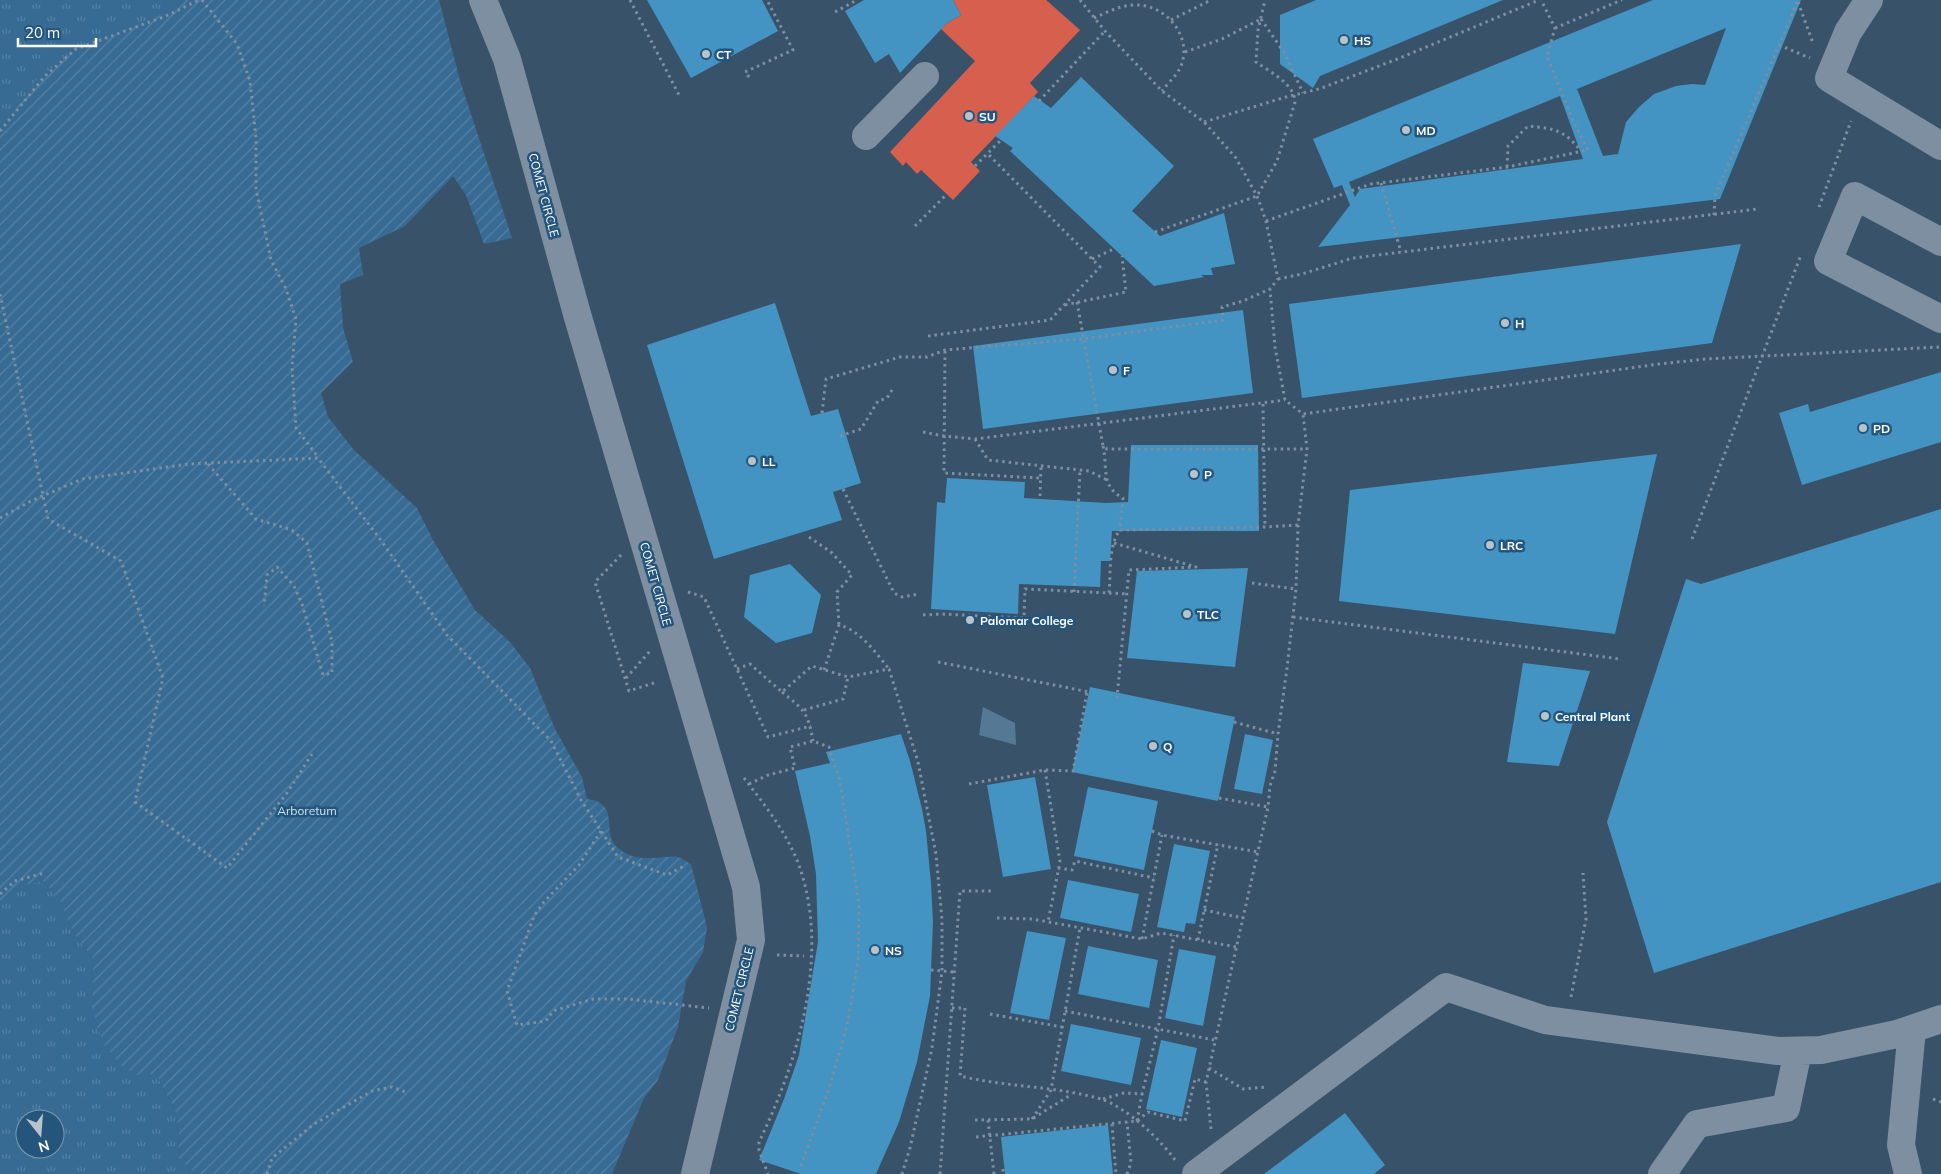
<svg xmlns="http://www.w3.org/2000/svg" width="1941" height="1174" font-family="Mulish,sans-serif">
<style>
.grass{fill:url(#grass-tufts);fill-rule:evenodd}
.garden{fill:url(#garden-furrows)}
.water{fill:#557894}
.shops{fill:#d6604d}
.schools{fill:#4393c3;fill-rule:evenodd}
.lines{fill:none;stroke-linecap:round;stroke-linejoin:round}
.path{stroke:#7d8fa0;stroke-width:3;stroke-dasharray:2.5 4;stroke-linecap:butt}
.minor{stroke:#7d8fa0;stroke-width:28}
.poi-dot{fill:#b9c3ca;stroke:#24557d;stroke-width:2}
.labels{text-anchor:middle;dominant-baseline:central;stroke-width:5;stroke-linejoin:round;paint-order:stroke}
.poi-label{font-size:12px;font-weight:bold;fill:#fff;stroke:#24557d;text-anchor:start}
.street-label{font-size:12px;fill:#fff;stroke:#24557d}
.park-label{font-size:12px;fill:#cbe3f4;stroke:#24557d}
</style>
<defs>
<pattern id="grass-tufts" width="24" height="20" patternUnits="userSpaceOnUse" patternTransform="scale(1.25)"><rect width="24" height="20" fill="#376b94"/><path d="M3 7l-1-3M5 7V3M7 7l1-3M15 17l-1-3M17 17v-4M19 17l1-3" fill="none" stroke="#5581a4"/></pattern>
<pattern id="garden-furrows" width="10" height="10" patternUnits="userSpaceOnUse" patternTransform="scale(1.25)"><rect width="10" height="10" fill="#376b94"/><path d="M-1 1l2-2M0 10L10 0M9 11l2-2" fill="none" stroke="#5581a4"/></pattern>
</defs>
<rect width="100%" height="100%" fill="#385369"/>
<path class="grass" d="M 0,0 L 183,0 L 172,10 L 7,122 L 0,132 Z
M 43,881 L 61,902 L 66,918 L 75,935 L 93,959 L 92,990 L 97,1027 L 156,1074 L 175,1110 L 179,1131 L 178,1158 L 195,1174 L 0,1174 L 0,901 L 21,886 ZM 25,1119 L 55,1119 L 55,1149 L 25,1149 Z"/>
<path class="garden" d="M 183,0 L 439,0 L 461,84 L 512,238 L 484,244 L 466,195 L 453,176 L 405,226 L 359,248 L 363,275 L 340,284 L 343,328 L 353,362 L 321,393 L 328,417 L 354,450 L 417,508 L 433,540 L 475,610 L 510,642 L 530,668 L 555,729 L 582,777 L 587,799 C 622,803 600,833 618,848 C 633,861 649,858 666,857 C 670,857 675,856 678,857 C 682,858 687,862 691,864 L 707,927 L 703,952 L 686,981 L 678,1027 L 658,1080 L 644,1098 L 612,1174 L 195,1174 L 178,1158 L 179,1131 L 175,1110 L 156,1074 L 136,1075 L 121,1066 L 105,1046 L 97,1027 L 94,1011 L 92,990 L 93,959 L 75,935 L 66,918 L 61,902 L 43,881 L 21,886 L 0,901 L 0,132 L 37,79 L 70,54 L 172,10 Z"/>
<path class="water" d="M 983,707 L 1015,723 L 1016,745 L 979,735 Z"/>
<path class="shops" d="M 953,0 L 1046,0 L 1080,30 L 1030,83 L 1038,92 L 971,162 L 980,171 L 953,200 L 921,170 L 917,174 L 906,162 L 903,166 L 890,152 L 975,61 L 941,29 L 947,23 L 961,15 Z"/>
<path class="schools" d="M 647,0 L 762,0 L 778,31 L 691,78 Z
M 864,0 L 953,0 L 961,15 L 947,23 L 900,73 L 889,54 L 875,63 L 845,11 Z
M 1316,0 L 1503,0 L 1320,76 L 1313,88 L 1280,64 L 1280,15 Z
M 1653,0 L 1801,0 L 1720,199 L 1318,247 L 1350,205 L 1342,185 L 1334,188 L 1313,139 ZM 1726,28 L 1705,85 L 1692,84 L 1676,86 L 1654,94 L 1639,107 L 1626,122 L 1618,154 L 1603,156 L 1577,89 ZM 1560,96 L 1583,159 L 1360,189 L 1355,197 L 1349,182 Z
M 1081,77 L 1174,166 L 1132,211 L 1160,236 L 1224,213 L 1235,264 L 1211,268 L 1213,275 L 1201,275 L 1204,277 L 1154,286 L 1010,151 L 1013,148 L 995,136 L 1034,96 L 1051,108 Z
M 1741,244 L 1712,343 L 1302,398 L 1289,304 Z
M 775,303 L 811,416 L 838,409 L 861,483 L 833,492 L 842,520 L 714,559 L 647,345 Z
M 1243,310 L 1253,393 L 983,429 L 973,346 Z
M 1941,372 L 1941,442 L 1802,485 L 1779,413 L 1808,404 L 1810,412 Z
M 1131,445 L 1258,445 L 1259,531 L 1112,531 L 1110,561 L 1101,561 L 1100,587 L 1019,584 L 1018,614 L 931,609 L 937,502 L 945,503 L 947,478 L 1025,482 L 1024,498 L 1106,503 L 1128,502 Z
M 1657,454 L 1615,634 L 1339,601 L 1350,490 Z
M 1941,509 L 1941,882 L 1654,973 L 1607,822 L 1686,579 L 1701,584 Z
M 790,564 L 821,595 L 812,633 L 776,643 L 744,617 L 750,575 Z
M 1248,568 L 1235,667 L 1127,658 L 1137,571 Z
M 1523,663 L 1590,671 L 1559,766 L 1507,762 Z
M 1090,687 L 1235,717 L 1218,801 L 1072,772 Z
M 901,734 L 910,761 L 922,809 L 926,831 L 931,883 L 933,922 L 930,996 L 917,1062 L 899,1122 L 876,1174 L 801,1174 L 759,1160 L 784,1099 L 799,1055 L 818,942 L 816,874 L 810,836 L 795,771 L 830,763 L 826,752 Z
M 1245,734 L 1273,740 L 1262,794 L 1234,789 Z
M 1035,777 L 1051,869 L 1003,877 L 987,785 Z
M 1088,787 L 1158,801 L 1144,870 L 1074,856 Z
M 1174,844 L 1210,851 L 1195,924 L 1186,923 L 1184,932 L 1157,927 Z
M 1068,880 L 1139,894 L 1131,932 L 1060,918 Z
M 1027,931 L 1066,938 L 1049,1020 L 1010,1013 Z
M 1088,946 L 1158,960 L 1149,1008 L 1078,994 Z
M 1179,949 L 1216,956 L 1203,1026 L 1165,1018 Z
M 1071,1024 L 1141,1038 L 1131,1085 L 1061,1071 Z
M 1161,1040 L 1197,1048 L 1182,1117 L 1146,1109 Z
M 1345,1113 L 1385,1165 L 1374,1174 L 1264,1174 Z
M 1108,1125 L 1113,1174 L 1005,1174 L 1001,1137 Z"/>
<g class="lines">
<path class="path" d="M 202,0 L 237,44 L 250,81 L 256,138 L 256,189 L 271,260 L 286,289 L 296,319 L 292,367 L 296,428 L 318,457
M 630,0 L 679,95
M 1080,0 L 1105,31 L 1162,91 L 1204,122 L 1236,158 L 1257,196 L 1266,221 L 1278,279 L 1270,289 L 1275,347 L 1285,400 L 1303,414 L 1659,364 L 1706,359 L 1939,347
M 1798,2 L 1813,43
M 835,12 L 857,0
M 1094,18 C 1108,12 1122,4 1138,5 C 1169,6 1195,41 1179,70 C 1175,77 1167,84 1162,91
M 1261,19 L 1285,54 L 1303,93
M 1171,20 L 1211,0
M 1555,28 L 1622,0
M 1779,45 L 1810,58
M 1185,52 L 1222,39 L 1261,19
M 749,77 L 745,72 L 793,50 L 767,0
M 1039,101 L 1105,31
M 1204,122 L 1286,97 L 1319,89 L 1400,58 L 1539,0
M 0,131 L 45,76 L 76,49 L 166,16 L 199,0
M 975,166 L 1000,141
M 1507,167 L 1508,146 L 1528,126 C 1555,129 1563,129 1581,151
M 1381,183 L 1401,252
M 1819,207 L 1851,121
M 1714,215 L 1715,196 L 1798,0
M 1266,221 L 1371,184 L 1507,167 L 1588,150 L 1574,123 L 1547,56 L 1555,28 L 1541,0
M 915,226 L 947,194
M 1155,232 L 1257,196 L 1277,161 L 1295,102 C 1295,84 1270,72 1256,62 L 1258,30 L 1265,0
M 1092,259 L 1114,249
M 1278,279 L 1302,274 L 1353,258 L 1758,209
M 0,294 L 48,519 L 121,561 L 163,678 L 135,802 L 227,868 L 287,793 L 312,754
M 1077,302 L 1103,446 L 1107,449 L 1307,449
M 1065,305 L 1126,292 L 1122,256
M 928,336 L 1050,320 L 1100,267 L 987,153
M 945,351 L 944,473 L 1040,478
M 1263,404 L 1265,527
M 822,413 L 826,379 L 900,357 L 927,357 L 945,350 L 1082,339 L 1223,320 L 1222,307 L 1243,301 L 1270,289
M 923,432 L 944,436 L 975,439 L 1285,400
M 840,436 L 861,429 L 878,401 L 887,398 L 892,390
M 975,439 L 988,460 L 1089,471 L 1107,480
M 1103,446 C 1108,468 1100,486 1123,498 L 1120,530 L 1265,527 L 1298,525
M 208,464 L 256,519 L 292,530 L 307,543 L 332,642 L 332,673 L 323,675 L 302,604 L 294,586 L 277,567 L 267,575 L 264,606
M 843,489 L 894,593 L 902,597 L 919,594
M 1040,496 L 1041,466
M 0,518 L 31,501 L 82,479 L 189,464 L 318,458 L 380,539 L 447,635 L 551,741 L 581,800 L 618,857 L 667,875 L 686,865
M 809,537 L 831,552 L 852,575 L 837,592 L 839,625
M 1692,539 L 1801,255
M 1114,543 L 1196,567 L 1129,570 L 1117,698
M 621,555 L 595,582 L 629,691 L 657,682
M 1252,583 L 1296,589
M 688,592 L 704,597 L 768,737 L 811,726
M 1074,592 L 1080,470
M 1109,593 L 1128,594
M 923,615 L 942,614 L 1024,618 L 1025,589 L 1109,593 C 1111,573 1108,545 1120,530
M 1293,617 L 1620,659
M 938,662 L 1089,692
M 737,669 L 750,664 L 782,692 L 812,666 L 848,677 L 889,669 L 918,762 L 936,854 L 942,920 L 942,971 L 932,1048 L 910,1148 L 902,1174
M 824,670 L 839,625 C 860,630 876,653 889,669
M 626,678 L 650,651
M 782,692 C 804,710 808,712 813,741
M 804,710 L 843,699 L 848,677
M 1234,722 L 1278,734
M 1045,770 L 1060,862 L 1048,922
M 744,778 C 764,804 784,829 797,860 C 832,950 799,1059 759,1142 L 759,1150 L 768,1174
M 749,784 L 768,775 L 795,768 L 790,747 L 813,741 L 829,747 L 840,781 L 859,905 L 858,962 L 847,1026 L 829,1089 L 800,1168
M 969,784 L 1045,770 L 1073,771 L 1087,692
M 1219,798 L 1268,807
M 601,831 L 579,865 L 543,903 L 534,916 L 507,991 L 517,1025 L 546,1021 L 553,1011 L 593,999 L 628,999 L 709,1008
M 1152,831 L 1162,835 L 1258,852
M 1058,868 L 1072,870 L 1075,861 L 1154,878
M 0,894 L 15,881 L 44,873
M 1204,910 L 1243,918
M 997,918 L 1032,919 L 1142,939 L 1161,933 L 1236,947
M 1142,939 L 1162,835
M 1198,940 L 1218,844
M 777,955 L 804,956
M 931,970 L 954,972
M 1571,997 L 1586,919 L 1583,873
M 952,1008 L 965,1008 L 960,1076 C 1006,1087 1055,1086 1101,1099 C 1126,1107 1160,1139 1175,1160
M 1065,1011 L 1214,1040
M 990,1014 L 1062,1027
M 1209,1068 L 1243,1089 L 1266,1087
M 1103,1099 L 1124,1093 L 1142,1094 L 1158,1029 L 1174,935
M 1933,1099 L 1941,1102
M 1032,1119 L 1051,1090 L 1080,928
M 975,1120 L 1032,1119 L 1072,1094
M 988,1120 L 994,1174
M 1137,1121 L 1142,1094
M 1112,1124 L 1116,1174
M 1211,1129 L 1206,1082 L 1268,807 L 1270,786 L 1275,771 L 1278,734 L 1287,668 L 1296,589 L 1298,525 L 1307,449 L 1303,414
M 976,1137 L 1137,1121 L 1148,1112 L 1185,1121 L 1195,1079 L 1206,1082
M 1003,1169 L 1003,1174
M 267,1174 L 272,1158 L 314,1124 L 372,1091 L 392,1087 L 408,1093
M 940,1174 L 960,891 L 992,891
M 1127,1174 L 1131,1163 L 1127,1122"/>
<path class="minor" d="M 483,0 L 507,59 L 577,314 L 746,887 L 751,940 L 695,1174
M 1869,0 L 1848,32 L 1829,78 L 1941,146
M 866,136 L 925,76
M 1941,242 L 1855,196 L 1828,261 L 1941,319
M 1196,1174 L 1446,987 L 1545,1020 L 1778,1051 L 1821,1050 L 1897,1034 L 1941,1019
M 1662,1174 L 1697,1124 L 1786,1108 L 1798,1051
M 1908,1174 L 1901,1145 L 1912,1029"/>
</g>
<g class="poi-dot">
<circle cx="1344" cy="40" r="5"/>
<circle cx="706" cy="54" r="5"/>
<circle cx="969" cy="116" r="5"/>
<circle cx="1406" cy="130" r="5"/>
<circle cx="1505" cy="323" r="5"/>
<circle cx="1113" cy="370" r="5"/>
<circle cx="1863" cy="428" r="5"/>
<circle cx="752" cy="461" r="5"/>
<circle cx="1194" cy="474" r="5"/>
<circle cx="1490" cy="545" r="5"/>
<circle cx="1187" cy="614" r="5"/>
<circle cx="970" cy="620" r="5"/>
<circle cx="1545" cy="716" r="5"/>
<circle cx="1153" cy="746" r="5"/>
<circle cx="875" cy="950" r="5"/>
</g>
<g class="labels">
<g class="poi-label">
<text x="1354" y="40">HS</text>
<text x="716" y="54">CT</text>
<text x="979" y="116">SU</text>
<text x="1416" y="130">MD</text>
<text x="1515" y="323">H</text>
<text x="1123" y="370">F</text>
<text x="1873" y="428">PD</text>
<text x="762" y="461">LL</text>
<text x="1204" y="474">P</text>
<text x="1500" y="545">LRC</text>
<text x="1197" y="614">TLC</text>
<text x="980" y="620">Palomar College</text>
<text x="1555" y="716">Central Plant</text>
<text x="1163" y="746">Q</text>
<text x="885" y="950">NS</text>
</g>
<g class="street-label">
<text transform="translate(544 195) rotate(75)">COMET CIRCLE</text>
<text transform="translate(656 584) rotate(74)">COMET CIRCLE</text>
<text transform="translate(739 989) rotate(-76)">COMET CIRCLE</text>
</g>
<g class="park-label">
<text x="307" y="810">Arboretum</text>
</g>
</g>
<g transform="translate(40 1134) rotate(163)"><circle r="24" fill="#24557d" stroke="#7c99b1"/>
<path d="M0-4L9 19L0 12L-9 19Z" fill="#b9c3ca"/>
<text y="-8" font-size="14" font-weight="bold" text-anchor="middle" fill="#ffffff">N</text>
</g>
<path d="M18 38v8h78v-8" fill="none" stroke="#ffffff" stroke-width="2.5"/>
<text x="25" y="38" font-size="15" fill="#ffffff" stroke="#24557d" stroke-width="4" paint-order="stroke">20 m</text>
</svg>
